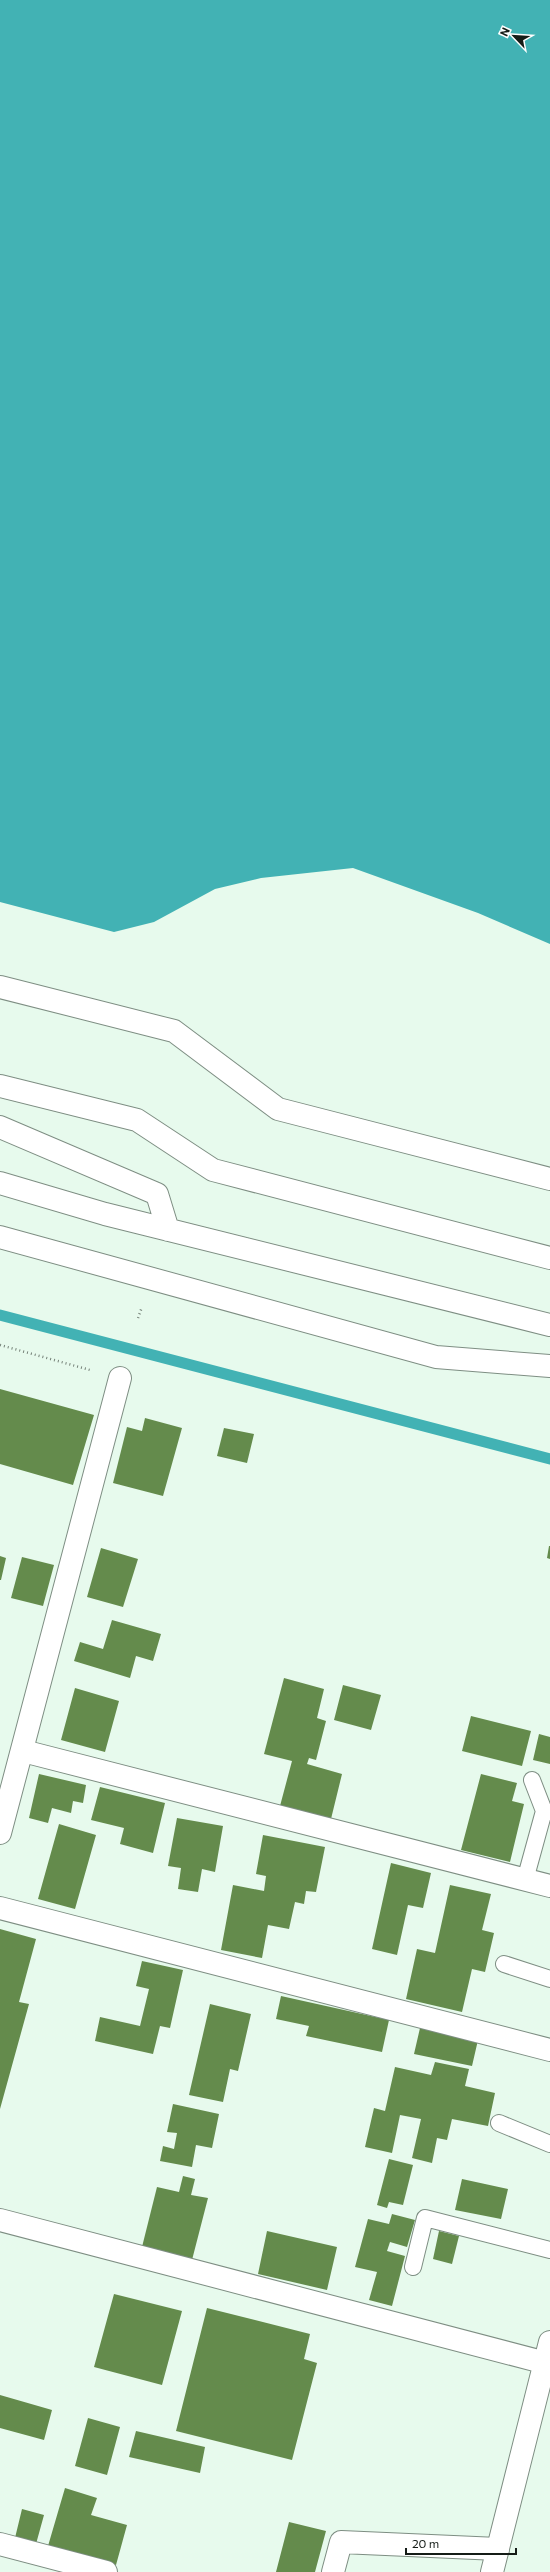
<svg xmlns="http://www.w3.org/2000/svg" width="550" height="2572" font-family="Commissioner,sans-serif">
<style>
.water{fill:#42b2b4}
.lines{fill:none;stroke-linecap:round;stroke-linejoin:round}
.stream{stroke:#42b2b4;stroke-width:11}
.building{fill:#648b4c}
.service-casing{stroke:#7e8e83;stroke-width:18}
.minor-casing{stroke:#7e8e83;stroke-width:24}
.tertiary-casing{stroke:#7e8e83;stroke-width:24}
.path{stroke:#758178;stroke-width:2.5;stroke-dasharray:1 3;stroke-linecap:butt}
.service{stroke:#fff;stroke-width:16}
.minor{stroke:#fff;stroke-width:22}
.tertiary{stroke:#fff;stroke-width:22}
</style>
<rect width="100%" height="100%" fill="#e7faed"/>
<path class="water" d="M 0,0 L 550,0 L 550,944 L 478,913 L 353,868 L 261,878 L 215,889 L 154,922 L 114,932 L 0,902 Z"/>
<g class="lines">
<path class="stream" d="M 0,1315 L 550,1459"/>
</g>
<path class="building" d="M 0,1389 L 94,1415 L 73,1485 L 0,1464 Z
M 145,1418 L 182,1428 L 163,1496 L 113,1483 L 127,1427 L 142,1431 Z
M 224,1428 L 254,1434 L 247,1463 L 217,1456 Z
M 549,1546 L 550,1546 L 550,1559 L 547,1558 Z
M 101,1548 L 138,1559 L 123,1607 L 87,1597 Z
M 0,1556 L 6,1558 L 1,1580 L 0,1580 Z
M 22,1557 L 54,1565 L 43,1606 L 11,1598 Z
M 112,1620 L 161,1634 L 153,1661 L 136,1656 L 130,1678 L 74,1661 L 80,1642 L 103,1649 Z
M 284,1678 L 324,1689 L 317,1718 L 326,1721 L 316,1760 L 309,1758 L 307,1764 L 342,1774 L 331,1819 L 280,1806 L 292,1761 L 264,1754 Z
M 343,1685 L 381,1695 L 371,1730 L 334,1720 Z
M 75,1688 L 119,1701 L 105,1752 L 61,1740 Z
M 471,1716 L 531,1731 L 522,1766 L 462,1751 Z
M 539,1734 L 550,1737 L 550,1764 L 533,1760 Z
M 39,1774 L 86,1785 L 83,1803 L 73,1801 L 71,1813 L 52,1808 L 48,1823 L 29,1818 Z
M 481,1774 L 517,1783 L 512,1801 L 524,1804 L 510,1862 L 461,1850 Z
M 100,1787 L 165,1803 L 153,1853 L 120,1844 L 124,1828 L 91,1820 Z
M 177,1818 L 223,1826 L 215,1872 L 202,1869 L 198,1892 L 178,1889 L 181,1868 L 168,1866 Z
M 59,1824 L 96,1835 L 75,1909 L 38,1899 Z
M 263,1835 L 325,1847 L 316,1892 L 306,1891 L 304,1904 L 295,1902 L 289,1929 L 268,1925 L 262,1958 L 221,1950 L 233,1885 L 264,1891 L 266,1876 L 256,1874 Z
M 391,1863 L 431,1873 L 423,1908 L 408,1905 L 397,1955 L 372,1949 Z
M 450,1885 L 491,1894 L 482,1930 L 494,1933 L 485,1972 L 472,1969 L 462,2012 L 406,1999 L 417,1949 L 435,1953 Z
M 0,1929 L 36,1939 L 19,2002 L 29,2004 L 0,2109 Z
M 142,1961 L 183,1970 L 170,2028 L 160,2026 L 153,2054 L 95,2041 L 100,2017 L 140,2026 L 149,1989 L 136,1986 Z
M 281,1996 L 389,2020 L 382,2052 L 306,2036 L 309,2026 L 276,2019 Z
M 210,2004 L 251,2014 L 238,2071 L 230,2069 L 223,2102 L 189,2095 Z
M 420,2028 L 478,2040 L 472,2066 L 414,2054 Z
M 435,2062 L 469,2069 L 465,2086 L 495,2093 L 488,2126 L 452,2119 L 447,2140 L 437,2138 L 432,2163 L 412,2158 L 421,2119 L 400,2115 L 392,2153 L 365,2147 L 374,2108 L 385,2111 L 395,2067 L 431,2075 Z
M 173,2104 L 219,2114 L 212,2148 L 196,2145 L 192,2167 L 160,2161 L 163,2146 L 174,2149 L 177,2133 L 167,2132 Z
M 389,2159 L 413,2165 L 403,2205 L 389,2202 L 387,2208 L 377,2205 Z
M 183,2176 L 195,2179 L 191,2195 L 208,2198 L 192,2260 L 142,2247 L 157,2187 L 179,2192 Z
M 462,2179 L 508,2189 L 501,2219 L 455,2210 Z
M 392,2214 L 415,2220 L 407,2247 L 390,2242 L 387,2251 L 405,2256 L 392,2306 L 369,2300 L 377,2272 L 355,2267 L 368,2219 L 389,2224 Z
M 267,2231 L 337,2247 L 327,2290 L 258,2274 Z
M 439,2231 L 459,2236 L 452,2264 L 433,2259 Z
M 114,2294 L 182,2311 L 162,2385 L 94,2367 Z
M 207,2308 L 310,2334 L 304,2359 L 317,2363 L 292,2460 L 176,2431 Z
M 0,2395 L 52,2410 L 44,2440 L 0,2428 Z
M 88,2418 L 120,2427 L 107,2475 L 75,2466 Z
M 136,2431 L 205,2447 L 200,2473 L 129,2457 Z
M 65,2488 L 97,2498 L 91,2515 L 127,2525 L 116,2565 L 48,2546 Z
M 22,2509 L 44,2515 L 36,2544 L 15,2538 Z
M 289,2522 L 326,2531 L 315,2572 L 276,2572 Z"/>
<g class="lines">
<defs>
<path id="service" d="M 532,1780 L 544,1811 L 550,1812
M 525,1880 L 544,1811
M 504,1964 L 550,1979
M 499,2123 L 550,2144
M 413,2267 L 425,2218 L 550,2250"/>
<path id="minor" d="M 0,987 L 174,1031 L 278,1109 L 550,1179
M 0,1086 L 137,1120 L 213,1170 L 550,1258
M 0,1127 L 157,1194 L 168,1230
M 0,1183 L 105,1214 L 550,1325
M 0,1237 L 436,1357 L 550,1366
M 23,1751 L 550,1886
M 0,1833 L 120,1378
M 0,1908 L 550,2050
M 0,2220 L 550,2364
M 0,2544 L 106,2572
M 333,2572 L 341,2542 L 498,2549"/>
<path id="tertiary" d="M 492,2572 L 550,2342"/>
</defs>
<use href="#service" class="service-casing"/>
<use href="#minor" class="minor-casing"/>
<use href="#tertiary" class="tertiary-casing"/>
<path class="path" d="M 138,1318 L 142,1307
M 0,1345 L 90,1370"/>
<use href="#service" class="service"/>
<use href="#minor" class="minor"/>
<use href="#tertiary" class="tertiary"/>
</g>
<g transform="translate(514 36) rotate(295)" stroke="#ffffff" stroke-width="3" paint-order="stroke">
<path d="M0-3L7 15L0 10L-7 15Z" fill="#151c17"/>
<text y="-6" font-size="11" font-weight="bold" text-anchor="middle" fill="#151c17">N</text>
</g>
<path d="M406 2548v6h110v-6" fill="none" stroke="#151c17" stroke-width="2"/>
<text x="412" y="2548" font-size="12" fill="#151c17" stroke="#ffffff" stroke-width="3" paint-order="stroke">20 m</text>
</svg>
